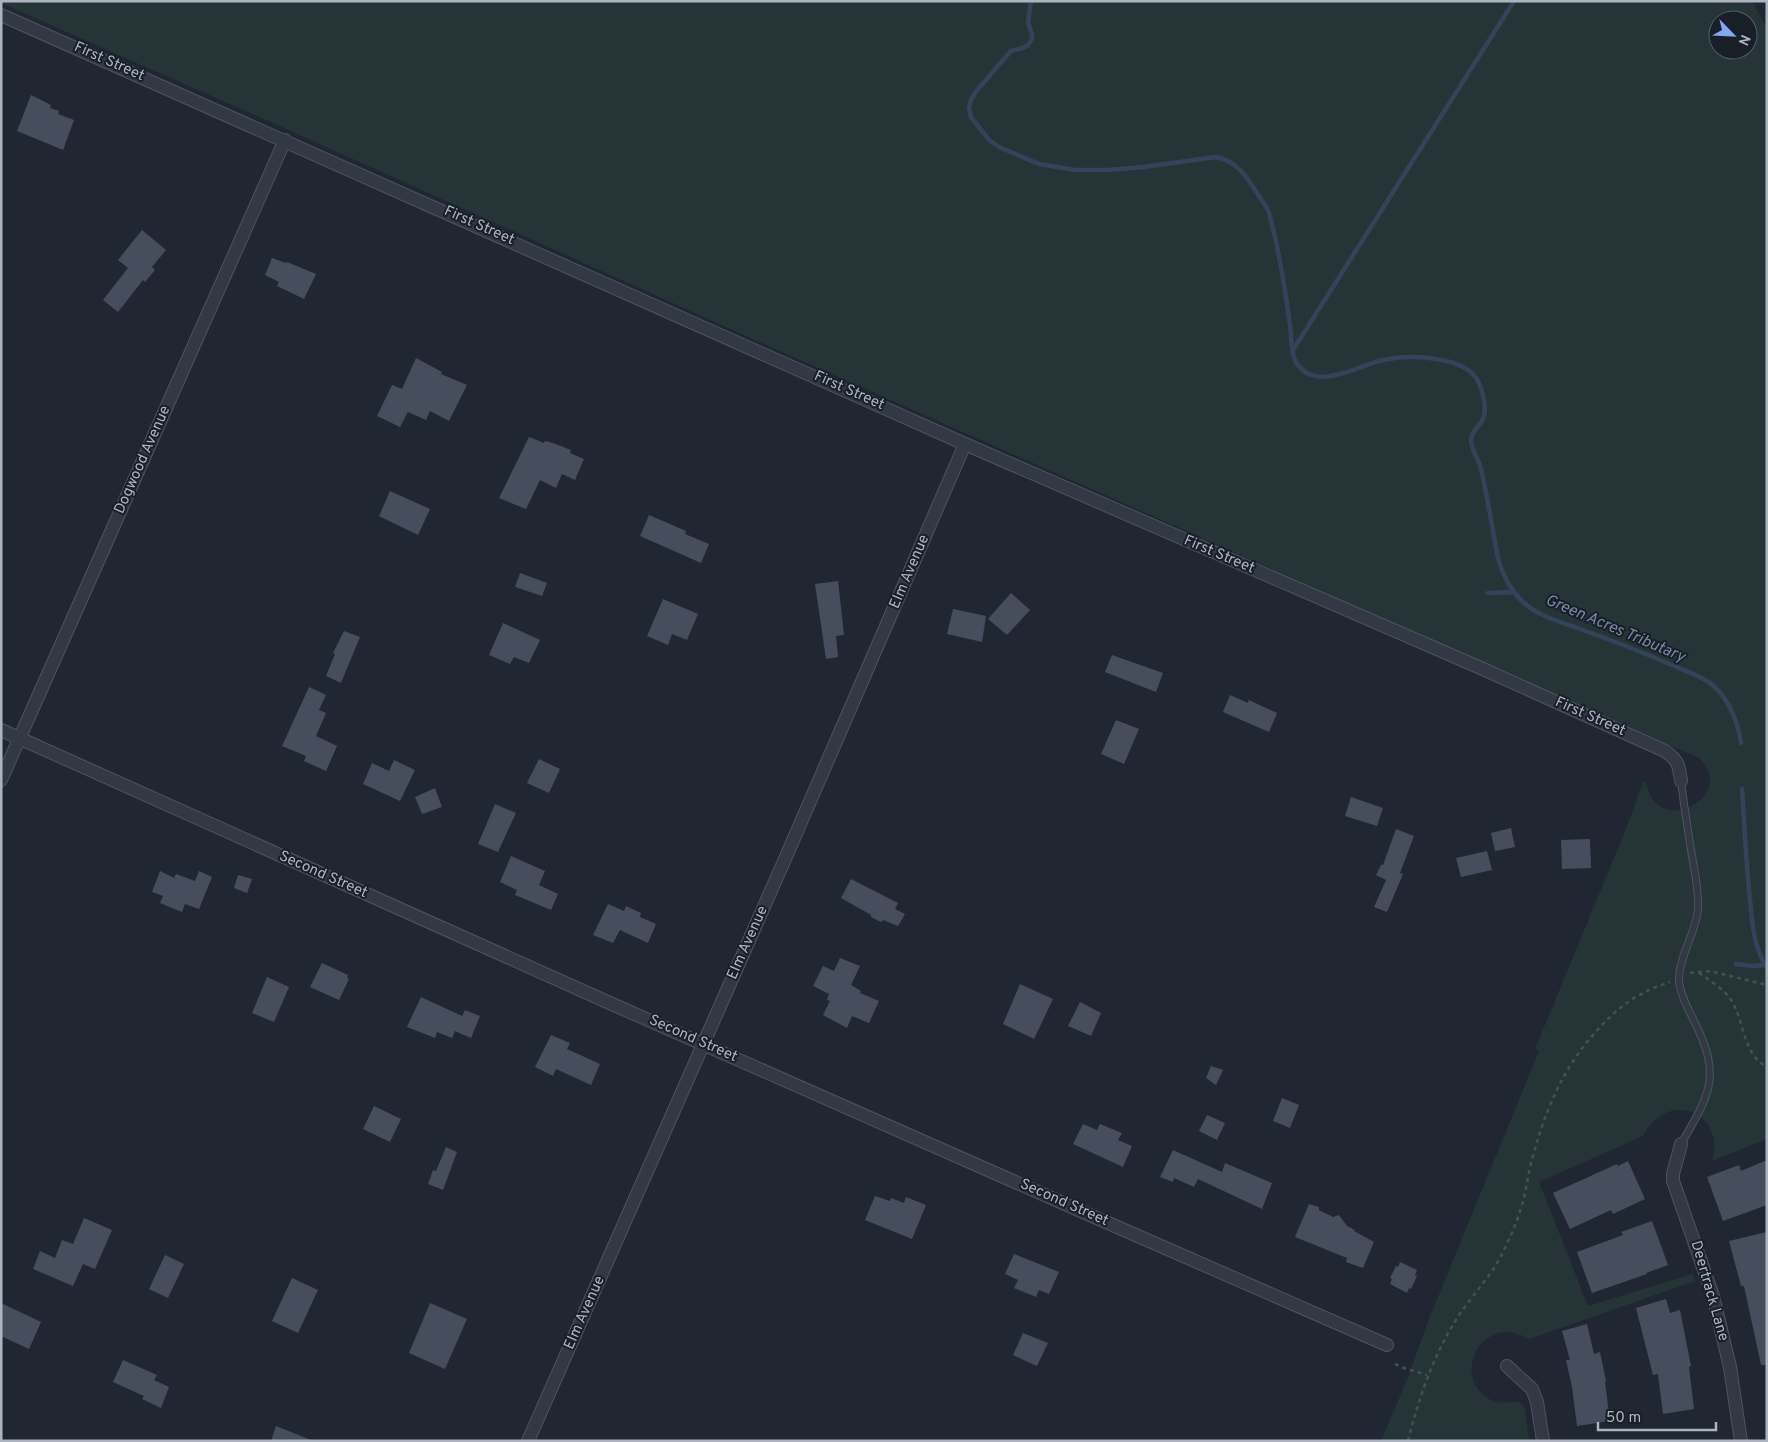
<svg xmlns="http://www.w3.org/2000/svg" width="1768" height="1442" font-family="Overpass,sans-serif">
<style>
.green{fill:#253537;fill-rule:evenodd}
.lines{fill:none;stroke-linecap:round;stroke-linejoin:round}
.stream{stroke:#35435a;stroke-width:4.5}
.building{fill:#464e5d}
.service-casing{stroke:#4e545f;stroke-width:8}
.minor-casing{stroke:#4e545f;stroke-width:14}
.path{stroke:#415154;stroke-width:2.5;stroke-dasharray:4 4;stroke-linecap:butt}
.service{stroke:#333944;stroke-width:6}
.minor{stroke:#333944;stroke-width:12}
.labels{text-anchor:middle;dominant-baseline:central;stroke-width:4;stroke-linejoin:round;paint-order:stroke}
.street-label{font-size:15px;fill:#adb4c1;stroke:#191f29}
.water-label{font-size:16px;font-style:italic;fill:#778aa9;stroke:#191f29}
</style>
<rect width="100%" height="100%" fill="#202733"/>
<path class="green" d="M 1,1 L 1752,1 L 1767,28 L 1767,1139 L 1712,1161 C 1727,1112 1667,1088 1643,1136 L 1539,1182 L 1588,1306 L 1693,1274 L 1695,1281 L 1529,1339 C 1483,1310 1448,1378 1491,1400 C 1502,1406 1511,1400 1521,1403 L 1525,1409 L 1529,1441 L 1381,1441 L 1409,1375 L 1427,1324 L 1539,1051 L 1535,1049 L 1624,834 L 1643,783 L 1646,781 C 1654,841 1740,797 1699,758 L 746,336 L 264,119 L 1,3 ZM 1718,20 L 1748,20 L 1748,50 L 1718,50 Z"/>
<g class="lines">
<path class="stream" d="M 1031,1 L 1028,22 L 1032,35 L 1032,39 L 1028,45 L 1023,48 L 1011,51 L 977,90 L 971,100 L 969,108 L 971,117 L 989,140 L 999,147 L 1039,164 L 1075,170 L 1108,170 L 1144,167 L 1216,157 C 1237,161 1246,176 1257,193 C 1261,199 1266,205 1269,213 C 1279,249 1285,288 1290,325 C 1292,336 1290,353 1296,362 C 1314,392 1354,368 1379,361 C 1403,355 1427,356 1450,362 C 1461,365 1472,370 1478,381 C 1483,391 1488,410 1482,421 C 1478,428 1471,431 1471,440 C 1471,449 1477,457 1480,465 C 1488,497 1492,530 1499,562 C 1504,577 1510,590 1522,601 C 1537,616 1561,622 1580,629 C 1611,640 1642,652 1672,665 C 1687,672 1705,677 1716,688 C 1730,703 1738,723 1741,743
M 1293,350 L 1514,1
M 1488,593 L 1514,592
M 1742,789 C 1744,823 1746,856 1749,890 C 1752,917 1752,945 1767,968
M 1736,964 L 1753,966 L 1765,965"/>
</g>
<path class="building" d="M 31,95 L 51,105 L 50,108 L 59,111 L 58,114 L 74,120 L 63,150 L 17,131 Z
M 142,230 L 166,250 L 152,267 L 155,270 L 145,282 L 143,280 L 118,312 L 103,300 L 128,268 L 118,260 Z
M 272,258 L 286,263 L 287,262 L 316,274 L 304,299 L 277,286 L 279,282 L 265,275 Z
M 416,358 L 442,372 L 441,374 L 467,385 L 449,421 L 430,411 L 426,420 L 408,412 L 400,427 L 377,416 L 392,385 L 402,389 Z
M 529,437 L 544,443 L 545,441 L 553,443 L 571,450 L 570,453 L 584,459 L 575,480 L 562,474 L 556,488 L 540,480 L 526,509 L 499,498 Z
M 390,491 L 430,509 L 418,535 L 379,516 Z
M 649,515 L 686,531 L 685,534 L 709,544 L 701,563 L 640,536 Z
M 520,573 L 547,583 L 542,596 L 515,587 Z
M 838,581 L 844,635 L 836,636 L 838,657 L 826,659 L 815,584 Z
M 1011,593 L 1030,610 L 1007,635 L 988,619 Z
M 663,599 L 698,614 L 687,640 L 672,634 L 668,645 L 647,636 Z
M 953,609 L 986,616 L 982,642 L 947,634 Z
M 503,623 L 540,640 L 529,663 L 514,657 L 510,664 L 489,655 Z
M 344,631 L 360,637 L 341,683 L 326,676 L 335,654 L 333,653 Z
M 1112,655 L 1163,673 L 1156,692 L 1105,672 Z
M 309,687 L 326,695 L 319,710 L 326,713 L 316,736 L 337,746 L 326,771 L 304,761 L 306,756 L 282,746 Z
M 1230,695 L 1248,703 L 1249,700 L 1277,713 L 1269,732 L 1223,712 Z
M 1116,720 L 1139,729 L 1124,764 L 1101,754 Z
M 539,759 L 560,769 L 549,793 L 527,783 Z
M 394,760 L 415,770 L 400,801 L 363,784 L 372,763 L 389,771 Z
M 435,788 L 442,807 L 422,814 L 415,797 Z
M 1351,797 L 1383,808 L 1377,826 L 1345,816 Z
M 495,804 L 516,813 L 498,852 L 478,844 Z
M 1511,828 L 1515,847 L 1495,851 L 1491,833 Z
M 1396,829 L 1414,836 L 1400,873 L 1403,874 L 1387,912 L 1374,907 L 1386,880 L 1376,875 L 1381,865 L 1383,865 Z
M 1590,839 L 1591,868 L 1562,869 L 1561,840 Z
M 1487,851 L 1492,870 L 1461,877 L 1456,858 Z
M 511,856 L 545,871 L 539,885 L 558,894 L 551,910 L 515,895 L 517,890 L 500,882 Z
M 160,871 L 174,878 L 176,874 L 195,881 L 199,871 L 212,877 L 199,909 L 185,904 L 182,912 L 160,903 L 163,896 L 152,892 Z
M 238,875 L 252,879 L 247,893 L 234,888 Z
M 851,879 L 898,903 L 895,909 L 905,914 L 898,926 L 883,920 L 881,922 L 871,917 L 871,915 L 841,898 Z
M 608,904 L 624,911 L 626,906 L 641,913 L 640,917 L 656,924 L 648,943 L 620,930 L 613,943 L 593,935 Z
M 840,958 L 860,966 L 851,985 L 861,991 L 860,993 L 879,1001 L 869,1023 L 852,1016 L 847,1028 L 823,1015 L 830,1001 L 827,1000 L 829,994 L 813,986 L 823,966 L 834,971 Z
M 322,963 L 348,975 L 347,978 L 349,979 L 339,1000 L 310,987 Z
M 267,977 L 289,987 L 274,1022 L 252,1013 Z
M 1020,984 L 1053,999 L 1034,1039 L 1003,1024 Z
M 421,997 L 462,1016 L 465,1010 L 480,1016 L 471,1038 L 455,1031 L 452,1038 L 437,1032 L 435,1038 L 407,1027 Z
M 1080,1002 L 1101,1013 L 1091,1036 L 1068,1026 Z
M 551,1035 L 570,1043 L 567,1049 L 600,1064 L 591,1085 L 556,1069 L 553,1076 L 535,1067 Z
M 1211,1066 L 1223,1070 L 1216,1085 L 1206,1078 Z
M 1282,1098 L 1299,1105 L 1290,1128 L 1273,1121 Z
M 374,1106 L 401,1119 L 390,1142 L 363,1129 Z
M 1207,1115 L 1225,1123 L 1217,1140 L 1199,1131 Z
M 1083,1124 L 1097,1130 L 1100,1124 L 1122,1133 L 1118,1140 L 1132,1146 L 1123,1167 L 1073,1144 Z
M 446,1147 L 457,1152 L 443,1190 L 428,1184 L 433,1170 L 436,1171 Z
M 1173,1150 L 1222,1172 L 1225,1163 L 1272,1183 L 1262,1209 L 1198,1179 L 1194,1187 L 1174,1178 L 1173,1182 L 1160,1177 Z
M 1767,1160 L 1767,1205 L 1723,1221 L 1707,1177 L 1739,1165 L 1741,1171 Z
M 1628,1161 L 1645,1199 L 1613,1214 L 1611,1210 L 1570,1229 L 1553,1193 L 1617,1164 L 1618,1166 Z
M 875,1196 L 890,1201 L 891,1198 L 904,1203 L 906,1197 L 926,1205 L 912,1239 L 865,1220 Z
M 1309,1204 L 1319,1207 L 1319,1210 L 1333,1217 L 1339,1215 L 1347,1226 L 1355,1230 L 1354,1231 L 1374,1242 L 1363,1268 L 1346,1262 L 1347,1258 L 1295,1237 Z
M 84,1218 L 112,1230 L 95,1269 L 83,1264 L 73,1286 L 33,1269 L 40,1251 L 55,1258 L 62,1240 L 73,1244 Z
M 1652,1221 L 1668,1265 L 1646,1273 L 1647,1274 L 1592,1293 L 1577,1252 L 1623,1235 L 1621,1232 Z
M 1767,1232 L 1767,1365 L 1761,1365 L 1744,1286 L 1741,1286 L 1729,1241 Z
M 1014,1254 L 1059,1272 L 1049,1294 L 1039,1290 L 1036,1297 L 1014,1288 L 1018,1280 L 1005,1274 Z
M 165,1255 L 184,1264 L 168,1298 L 149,1289 Z
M 1400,1262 L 1417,1270 L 1415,1275 L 1417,1276 L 1411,1289 L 1409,1288 L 1407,1293 L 1390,1284 L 1392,1279 L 1390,1278 L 1396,1266 L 1398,1267 Z
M 292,1278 L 318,1290 L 298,1333 L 272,1321 Z
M 1666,1299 L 1670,1313 L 1680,1310 L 1691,1366 L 1689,1367 L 1694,1409 L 1663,1414 L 1658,1374 L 1653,1375 L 1636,1308 Z
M 1,1303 L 41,1322 L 29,1349 L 1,1336 Z
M 430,1303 L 467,1319 L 445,1369 L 409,1353 Z
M 1587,1324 L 1594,1354 L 1600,1352 L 1606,1381 L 1605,1382 L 1610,1421 L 1577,1426 L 1572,1387 L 1566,1360 L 1570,1360 L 1562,1331 Z
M 1023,1333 L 1048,1343 L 1037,1366 L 1013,1355 Z
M 123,1360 L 157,1375 L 154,1380 L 169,1387 L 161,1408 L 142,1399 L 144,1396 L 113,1382 Z
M 276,1426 L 311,1440 L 311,1441 L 271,1441 Z"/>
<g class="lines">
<defs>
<path id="service" d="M 1681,1144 C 1710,1094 1722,1076 1694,1021 C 1688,1008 1679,993 1679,978 C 1680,954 1696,933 1698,909 C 1699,891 1695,873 1692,856 C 1688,831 1684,806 1681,781"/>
<path id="minor" d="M 1,15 L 965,444 L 1483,669 L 1665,751 C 1678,760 1679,765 1681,781
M 1,730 L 612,1004 L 1099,1219 L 1387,1345
M 1,780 L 285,140
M 1681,1144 L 1673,1174 L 1673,1181 L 1713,1296 L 1730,1367 L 1741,1441
M 1507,1366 L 1532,1389 L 1537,1402 L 1543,1441
M 528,1441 L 785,859 L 965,444"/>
</defs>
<use href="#service" class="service-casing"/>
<use href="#minor" class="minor-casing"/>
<path class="path" d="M 1690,973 L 1710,971 L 1767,985
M 1699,973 C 1710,981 1723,988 1731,1000 C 1745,1021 1742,1054 1767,1067
M 1395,1364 L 1404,1368 L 1427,1375
M 1408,1441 C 1420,1394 1433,1356 1459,1315 C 1474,1293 1493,1274 1504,1250 C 1510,1237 1516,1225 1520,1211 C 1525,1197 1527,1182 1530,1167 C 1543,1117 1559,1074 1593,1035 C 1616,1008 1636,993 1670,982"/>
<use href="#service" class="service"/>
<use href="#minor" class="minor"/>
</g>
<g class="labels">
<g class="street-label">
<text transform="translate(109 62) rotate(24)">First Street</text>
<text transform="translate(479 226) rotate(24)">First Street</text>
<text transform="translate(849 391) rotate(24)">First Street</text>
<text transform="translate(143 460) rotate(-66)">Dogwood Avenue</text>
<text transform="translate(1219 555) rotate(23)">First Street</text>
<text transform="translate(910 572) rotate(-67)">Elm Avenue</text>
<text transform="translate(1590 717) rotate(24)">First Street</text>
<text transform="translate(323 875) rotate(24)">Second Street</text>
<text transform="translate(748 943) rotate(-66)">Elm Avenue</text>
<text transform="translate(693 1039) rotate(24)">Second Street</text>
<text transform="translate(1064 1203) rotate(24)">Second Street</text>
<text transform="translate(1709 1291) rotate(74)">Deertrack Lane</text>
<text transform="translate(585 1313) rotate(-66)">Elm Avenue</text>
</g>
<g class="water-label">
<text transform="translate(1615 629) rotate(23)">Green Acres Tributary</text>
</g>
</g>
<rect width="1768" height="1442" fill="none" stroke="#adb4c1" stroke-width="5"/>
<g transform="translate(1733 35) rotate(114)"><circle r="24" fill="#191f29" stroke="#545b66"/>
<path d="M0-4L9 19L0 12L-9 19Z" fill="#84a8ef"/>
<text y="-8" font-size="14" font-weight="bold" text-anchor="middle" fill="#adb4c1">N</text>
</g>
<path d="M1598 1422v8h118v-8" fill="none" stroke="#adb4c1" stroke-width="2.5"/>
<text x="1606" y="1422" font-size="15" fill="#adb4c1" stroke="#191f29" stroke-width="4" paint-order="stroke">50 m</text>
</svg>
